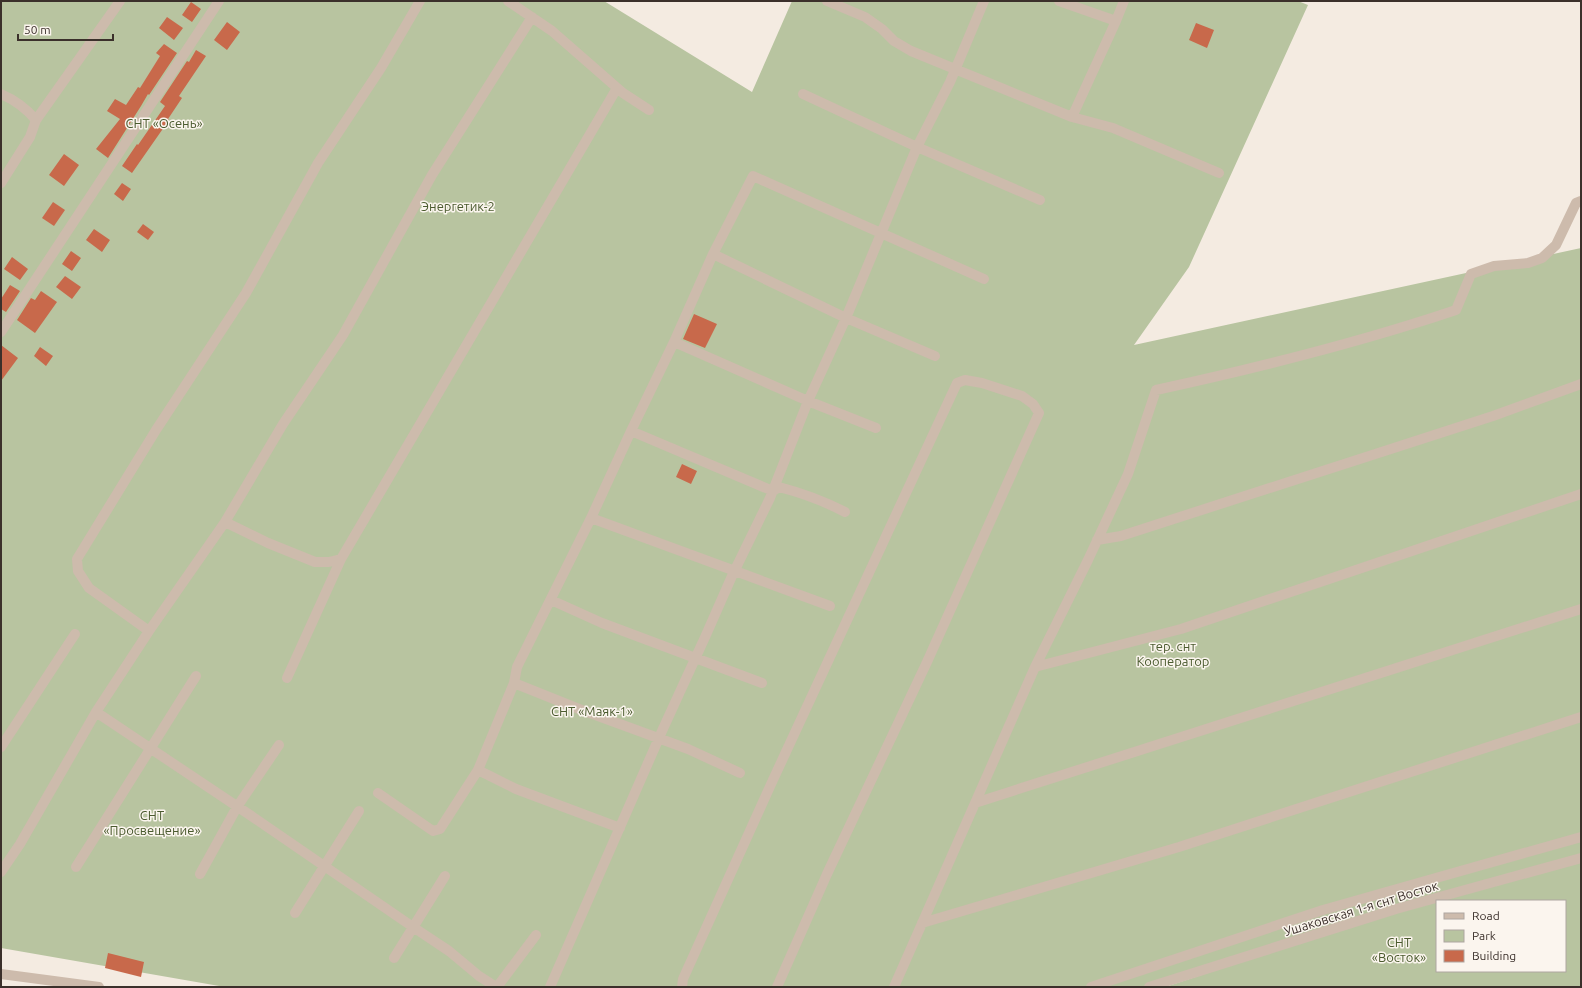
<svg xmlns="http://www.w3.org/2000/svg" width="1582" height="988" font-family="Ubuntu,sans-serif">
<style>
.green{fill:#b8c4a0;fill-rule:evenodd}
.building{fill:#c8694b}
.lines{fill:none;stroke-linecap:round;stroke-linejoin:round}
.minor{stroke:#cdbbac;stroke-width:10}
.labels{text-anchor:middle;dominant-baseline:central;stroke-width:3;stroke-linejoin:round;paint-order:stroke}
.park-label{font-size:13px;fill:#4a5a2e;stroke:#fbf5ee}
.street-label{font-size:13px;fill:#3b302b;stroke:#fbf5ee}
</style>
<rect width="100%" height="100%" fill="#f4ebe1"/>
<path class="green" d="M 1,1 L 604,1 L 752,92 L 792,1 L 1298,1 L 1308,5 L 1189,267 L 1134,345 L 1581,248 L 1581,855 L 1157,987 L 225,987 L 1,948 Z
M 1581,859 L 1581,987 L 1165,987 L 1396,911 ZM 1437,901 L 1565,901 L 1565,971 L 1437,971 Z"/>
<path class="building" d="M 191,2 L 201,9 L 192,22 L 182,15 Z
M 167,17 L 183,28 L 174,40 L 159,28 Z
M 227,22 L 240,32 L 227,50 L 214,40 Z
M 1196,23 L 1214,30 L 1207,48 L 1189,40 Z
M 164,44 L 177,53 L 149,95 L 148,94 L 141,106 L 108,158 L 96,149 L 120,119 L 107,111 L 115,99 L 126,105 L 138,87 L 140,88 L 160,56 L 156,53 Z
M 196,50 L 206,56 L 179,96 L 182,98 L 168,119 L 169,120 L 132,173 L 122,166 L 137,144 L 138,145 L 165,106 L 160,102 L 187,61 L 189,62 Z
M 64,154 L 79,165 L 64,186 L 49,175 Z
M 122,183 L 131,189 L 123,201 L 114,194 Z
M 53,202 L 65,210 L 54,226 L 42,218 Z
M 143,224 L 154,232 L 148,240 L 137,232 Z
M 94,229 L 110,240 L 102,252 L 86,240 Z
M 71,251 L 81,258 L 72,271 L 62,264 Z
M 12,257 L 28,269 L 20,280 L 4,269 Z
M 65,276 L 81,287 L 72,299 L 56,287 Z
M 10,285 L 20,291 L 6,312 L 1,309 L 1,299 Z
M 41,291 L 57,302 L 35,333 L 17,320 L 31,298 L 35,300 Z
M 694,314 L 717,324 L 705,348 L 683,339 Z
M 1,345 L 18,358 L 1,381 Z
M 40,347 L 53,356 L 46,366 L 34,356 Z
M 682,464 L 697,471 L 691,484 L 676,477 Z
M 108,953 L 144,962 L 141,977 L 105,968 Z"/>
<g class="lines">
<path class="minor" d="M 508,1 L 552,31 L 623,93 L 649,110
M 827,1 L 865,17 L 882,29 L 894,41 L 911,51 L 1072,117 L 1113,128 L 1219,173
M 1059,1 L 1116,21
M 1,94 C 15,100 26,108 36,120 L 30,137 L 1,183
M 803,94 L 917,147 L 1040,200
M 1072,117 L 1116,21 L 1124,1
M 36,120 L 120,1
M 713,254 L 846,318 L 935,356
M 1,332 L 219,1
M 674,342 L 808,401 L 876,428
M 631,431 L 773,491 L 779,487 C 802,493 824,501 845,512
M 591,518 L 830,606
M 225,522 L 268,543 L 315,562 L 329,562 L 341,559 L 617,88
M 1097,540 L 1121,536 L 1493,416 L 1581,384
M 551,600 L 602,623 L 762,683
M 149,631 L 89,588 L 78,571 L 77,559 L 156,430 L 246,293 L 318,163 L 381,68 L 420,1
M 1035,667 L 1181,629 L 1581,494
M 287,678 L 341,559
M 514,683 L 579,709 L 688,749 L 740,773
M 96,712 L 250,815 L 413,927 L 449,951 L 479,976 L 496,987
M 1,747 L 75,634
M 478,770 L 516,789 L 620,828
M 378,793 L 433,831 L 440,829 L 478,770 L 514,683 L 517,667 L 591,518 L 631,431 L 674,342 L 713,254 L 753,176 L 984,279
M 975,803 L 1581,609
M 76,867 L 196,676
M 1,872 L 20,844 L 96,712 L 149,631 L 225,522 L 283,424 L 343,335 L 432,175 L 532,17
M 200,874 L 237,807 L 279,745
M 295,913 L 359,811
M 922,923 L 1179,847 L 1581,717
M 394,958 L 445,876
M 1,974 L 99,987
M 497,987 L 536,935
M 550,987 L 662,731 L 706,635 L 732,576 L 770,498 L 808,401 L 846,318 L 917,147 L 950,82 L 984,1
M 682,987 L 683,979 L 772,782 L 957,383 L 965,380 L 982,383 L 1022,396 L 1033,404 L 1039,413 L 927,662 L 827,874 L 777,987
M 894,987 L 1035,667 L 1088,560 L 1128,474 L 1156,390 C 1257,368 1358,343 1456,310 L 1471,274 L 1494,266 L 1528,263 L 1542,258 L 1556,245 L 1576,203 L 1581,201
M 1091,987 L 1323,910 L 1581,837
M 1149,987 L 1396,909 L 1581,858"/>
</g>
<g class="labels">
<g class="park-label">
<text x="164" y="123">СНТ «Осень»</text>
<text x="458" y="206">Энергетик-2</text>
<text x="1173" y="646">тер. снт<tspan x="1173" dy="15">Кооператор</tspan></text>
<text x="592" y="711">СНТ «Маяк-1»</text>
<text x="152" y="815">СНТ<tspan x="152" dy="15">«Просвещение»</tspan></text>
<text x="1399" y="942">СНТ<tspan x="1399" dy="15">«Восток»</tspan></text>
</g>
<g class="street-label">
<text transform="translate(1361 908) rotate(-17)">Ушаковская 1-я снт Восток</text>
</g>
</g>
<rect width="1582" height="988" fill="none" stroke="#3b302b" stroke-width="4"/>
<rect x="1436" y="900" width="130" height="72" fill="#fbf5ee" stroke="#aea6a0"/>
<rect x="1444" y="913" width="20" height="6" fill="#cdbbac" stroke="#aea6a0"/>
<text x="1472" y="920" font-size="12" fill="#3b302b">Road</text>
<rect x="1444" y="930" width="20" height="12" fill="#b8c4a0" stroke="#aea6a0"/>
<text x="1472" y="940" font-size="12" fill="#3b302b">Park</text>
<rect x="1444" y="950" width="20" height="12" fill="#c8694b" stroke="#aea6a0"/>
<text x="1472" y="960" font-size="12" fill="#3b302b">Building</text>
<path d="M18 34v6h95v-6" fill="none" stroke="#3b302b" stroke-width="2"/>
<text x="24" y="34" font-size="12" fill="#3b302b" stroke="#fbf5ee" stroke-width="3" paint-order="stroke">50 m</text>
</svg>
